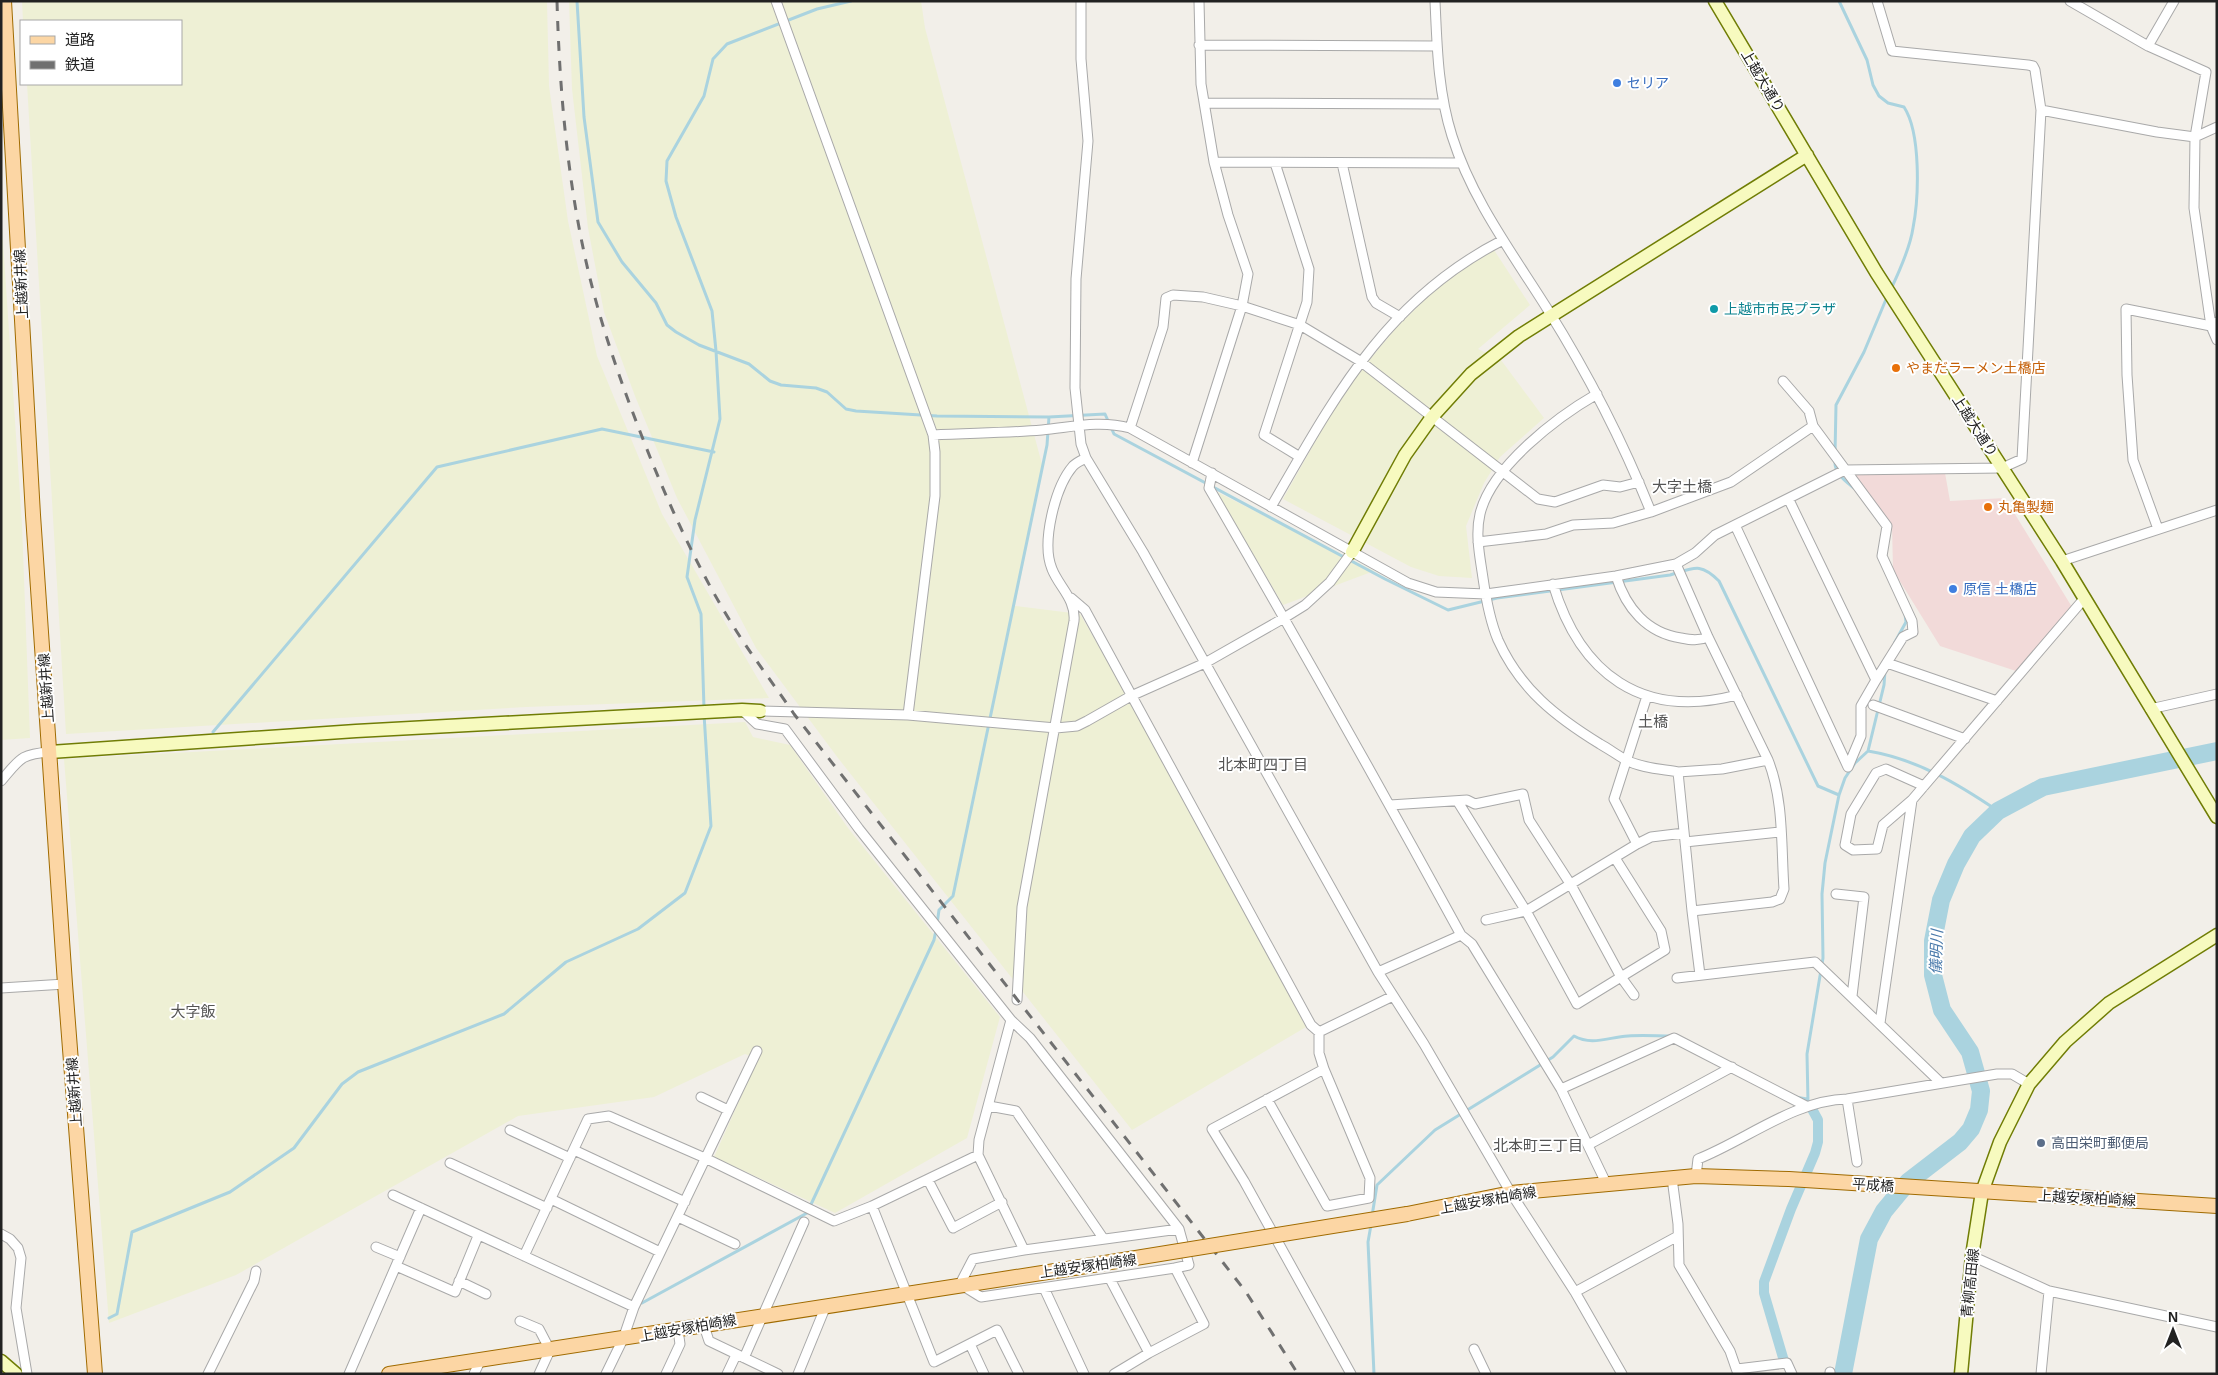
<svg xmlns="http://www.w3.org/2000/svg" width="2218" height="1375" font-family="Arial,'Noto Sans JP',sans-serif">
<style>
.commercial{fill:#f2dad9}
.farmland{fill:#eef0d5}
.lines{fill:none;stroke-linecap:round;stroke-linejoin:round}
.stream{stroke:#aad3df;stroke-width:3}
.canal{stroke:#aad3df;stroke-width:10}
.river{stroke:#aad3df;stroke-width:18}
.street-casing{stroke:#a9a9a9;stroke-width:11}
.secondary-casing{stroke:#707d05;stroke-width:15}
.primary-casing{stroke:#a06b00;stroke-width:16}
.street{stroke:#fff;stroke-width:9}
.secondary{stroke:#f7fabf;stroke-width:12}
.primary{stroke:#fcd6a4;stroke-width:14}
.rail{stroke:#707070;stroke-width:3;stroke-dasharray:10 10;stroke-linecap:butt}
.primary-bridge-casing{stroke:#a06b00;stroke-width:16;stroke-linecap:butt}
.primary-bridge{stroke:#fcd6a4;stroke-width:14}
.shop-dot{fill:#3f7fe0;stroke:#fff;stroke-width:2}
.culture-dot{fill:#0f9aa8;stroke:#fff;stroke-width:2}
.food-dot{fill:#e8710a;stroke:#fff;stroke-width:2}
.service-dot{fill:#5c6f8a;stroke:#fff;stroke-width:2}
.labels{text-anchor:middle;dominant-baseline:central;stroke-width:4;stroke-linejoin:round;paint-order:stroke}
.street-label{font-size:14px;fill:#222;stroke:#fff}
.shop-label{font-size:14px;fill:#366cbe;stroke:#fff;text-anchor:start}
.culture-label{font-size:14px;fill:#0d838f;stroke:#fff;text-anchor:start}
.food-label{font-size:14px;fill:#c56008;stroke:#fff;text-anchor:start}
.service-label{font-size:14px;fill:#4e5e75;stroke:#fff;text-anchor:start}
.neighbourhood-label{font-size:15px;fill:#555;stroke:#fff}
.water-label{font-size:15px;font-style:italic;fill:#4a7aab;stroke:#fff}
</style>
<rect width="100%" height="100%" fill="#f2efe9"/>
<path class="commercial" d="M 1945,473 L 1950,501 L 2005,498 L 2072,607 L 2016,671 L 1940,646 L 1893,570 L 1892,525 L 1855,477 L 1856,475 Z"/>
<path class="farmland" d="M 22,1 L 547,1 L 549,86 L 568,221 L 597,356 L 662,514 L 769,698 L 526,707 L 66,734 L 27,84 L 181,84 L 181,21 L 23,21 Z
M 569,1 L 921,1 L 925,28 L 1043,468 L 1015,606 L 1080,614 L 1162,756 L 1306,1027 L 1132,1130 L 838,758 L 756,648 L 677,498 L 635,396 L 604,312 L 588,228 L 572,89 Z
M 1,212 L 22,525 L 30,738 L 1,740 Z
M 1494,250 L 1530,305 L 1478,349 L 1501,360 L 1544,418 L 1500,457 L 1484,483 L 1466,526 L 1472,578 L 1439,576 L 1411,567 L 1283,499 L 1343,392 L 1396,328 L 1449,276 Z
M 1217,492 L 1374,571 L 1283,605 Z
M 745,722 L 753,737 L 790,745 L 848,828 L 1000,1017 L 967,1138 L 835,1213 L 714,1157 L 758,1059 L 745,1054 L 654,1097 L 518,1116 L 236,1275 L 109,1323 L 64,759 Z"/>
<g class="lines">
<path class="stream" d="M 577,1 L 584,117 L 598,222 L 622,262 L 656,303 L 667,325 L 676,332 L 699,345 L 749,364 L 770,381 L 781,385 L 816,388 L 827,392 L 846,409 L 856,411 L 937,416 L 1049,417 L 1105,414 L 1114,434 L 1385,579 L 1448,610 L 1497,598 L 1670,575 C 1694,568 1700,562 1719,581 L 1818,786 L 1839,795
M 1839,1 L 1867,60 L 1873,85 L 1879,96 L 1888,103 L 1904,107 C 1921,133 1919,197 1913,228 C 1910,248 1900,270 1891,289
M 1835,454 L 1836,405 L 1864,352 L 1887,297
M 1835,460 C 1834,473 1844,480 1854,488
M 1895,642 L 1906,622 L 1905,614
M 704,708 L 701,614 L 687,577 L 695,520 L 720,419 L 716,351 L 712,311 L 676,217 L 666,181 L 667,161 L 704,96 L 713,59 L 727,44 L 817,9 L 851,1
M 213,732 L 437,467 L 602,429 L 714,452
M 1868,751 C 1917,759 1958,784 1998,811
M 937,924 L 939,910 L 953,896 L 1047,445 L 1049,417
M 1795,1097 L 1807,1099
M 1808,1102 L 1807,1054 L 1823,958 L 1822,894 L 1825,863 L 1839,795 L 1845,778 L 1855,763 L 1868,751 L 1884,685 L 1885,671
M 1372,1216 L 1377,1185 L 1435,1130 L 1553,1057 L 1574,1036 C 1592,1046 1609,1037 1628,1036 C 1642,1035 1657,1036 1672,1036
M 1371,1225 L 1368,1242 L 1374,1374
M 642,1303 L 807,1213 L 934,940 L 936,930
M 109,1318 L 117,1314 L 132,1232 L 230,1192 L 294,1148 L 342,1084 L 358,1072 L 504,1014 L 566,962 L 638,929 L 685,893 L 711,826 L 704,714"/>
<path class="canal" d="M 1784,1361 L 1764,1293 L 1764,1282 L 1791,1209 L 1815,1153 L 1818,1142 L 1818,1120 L 1812,1109"/>
<path class="river" d="M 1843,1374 L 1869,1239 L 1884,1211 L 1908,1182 L 1960,1142 L 1971,1129 L 1979,1110 L 1981,1091 L 1970,1052 L 1942,1010 L 1933,975 L 1933,941 L 1941,900 L 1956,864 L 1972,836 L 1998,811 L 2043,787 L 2217,751"/>
<defs>
<path id="street" d="M 776,1 L 933,435 L 935,452 L 935,496 L 908,715
M 1081,1 L 1081,59 L 1088,141 L 1076,279 L 1075,388 L 1081,444 L 1086,458 L 1143,552 L 1378,972 L 1424,1044 L 1511,1193 L 1575,1292 L 1622,1374
M 1435,1 C 1437,46 1438,92 1452,136 C 1472,200 1513,254 1548,310 C 1588,374 1623,442 1651,512 L 1731,482 L 1813,426 L 1887,526 L 1882,556 L 1912,621 L 1913,632 L 1903,637 L 1876,680
M 2070,1 L 2148,46 L 2174,1
M 1199,45 L 1437,46
M 2148,46 L 2206,72 L 2195,137 L 2194,208 L 2211,326 L 2217,340
M 1205,103 L 1444,104
M 2041,110 L 2157,132 L 2195,137 L 2217,127
M 1214,162 L 1462,163
M 1275,163 L 1309,269 L 1307,302 L 1264,435 L 1300,457
M 1342,163 L 1372,297 L 1376,303 L 1400,317
M 1783,381 L 1809,411 L 1813,426
M 1597,394 C 1557,417 1491,467 1480,514 C 1475,535 1480,557 1483,578 C 1486,599 1490,621 1498,640 C 1520,689 1556,717 1600,744 C 1609,749 1617,755 1626,760 C 1641,768 1661,769 1678,772
M 1130,428 L 1163,327 L 1166,298 L 1173,295 L 1203,297 L 1242,306 L 1300,325 L 1360,361 L 1538,499 L 1555,502 L 1603,485 L 1620,487 L 1639,482
M 933,435 C 969,433 1006,433 1042,430 C 1073,427 1099,420 1130,428 L 1408,583 L 1436,592 L 1486,594 L 1616,576 L 1676,564 L 1695,553 L 1715,535 L 1845,470 L 2002,468 L 2022,459 L 2041,110 L 2035,70 L 2033,66 L 2028,65 L 1892,51 L 1877,1
M 1192,463 L 1242,306 L 1248,274 L 1228,215 L 1214,162 L 1201,84 L 1199,1
M 1212,473 L 1209,488 C 1295,636 1379,785 1461,935 L 1472,944 L 1561,1089 L 1606,1183
M 1789,500 L 1876,680 L 1861,706 L 1861,736 L 1848,767
M 1271,507 C 1334,398 1385,300 1503,240
M 1735,525 L 1848,767
M 2158,529 L 2133,460 L 2127,375 L 2126,309 L 2211,326 L 2217,322
M 1478,542 L 1546,534 L 1573,525 L 1613,523 L 1651,512
M 2062,561 L 2217,510
M 1676,564 L 1708,637 L 1768,760 C 1784,800 1781,846 1784,889 L 1780,899 L 1772,902 L 1692,911 L 1678,772 L 1722,769 L 1768,760
M 1616,576 C 1626,608 1647,633 1681,638 C 1691,640 1699,641 1708,637
M 1553,584 C 1580,674 1642,720 1737,695
M 1071,598 L 1085,610 L 1311,1025 L 1319,1032
M 1887,663 L 1997,701
M 1647,696 L 1614,799 L 1637,844 L 1651,837 L 1684,833
M 1873,705 L 1965,739
M 2150,709 L 2217,694
M 742,710 L 757,724 L 785,729 L 859,829 L 1011,1020 L 1030,1038 L 1179,1229 L 1024,1250 L 973,1259 L 960,1284 L 981,1297 L 1175,1268 L 1204,1324 L 1149,1353 L 1114,1374
M 760,711 L 908,715 L 1056,728 L 1077,726 L 1087,721 L 1131,696 L 1205,663 L 1284,618 L 1305,605 L 1330,582 L 1352,552
M 1,781 C 20,759 20,754 50,752
M 1912,800 L 1883,825 L 1877,849 L 1853,850 L 1845,845 L 1851,814 L 1876,773 L 1886,769 L 1924,786
M 1458,802 L 1526,911 L 1577,1004 L 1665,950 L 1661,931 L 1615,858
M 1390,805 L 1467,800 L 1475,804 L 1523,794 L 1529,820 L 1571,885 L 1621,977 L 1634,995
M 1685,842 L 1780,832
M 1836,894 L 1864,897 L 1852,996
M 1692,911 L 1700,975
M 1486,920 L 1526,911 L 1637,844
M 1378,972 L 1461,935
M 1677,978 L 1815,962 L 1941,1083
M 1,988 L 65,984
M 1017,1000 L 1022,907 L 1074,621 C 1076,599 1059,587 1052,569 C 1041,543 1055,487 1073,466 C 1077,462 1082,460 1086,458
M 1011,1020 L 979,1140 L 978,1155 L 1024,1250
M 1880,1023 L 1912,800 L 2083,600
M 1561,1089 L 1674,1038 L 1806,1106
M 701,1097 L 728,1110
M 1267,1099 L 1327,1206 L 1369,1198 L 1370,1178 L 1324,1069
M 1847,1099 L 1857,1162
M 989,1106 L 1016,1111 L 1103,1238
M 510,1130 L 570,1158
M 1588,1145 L 1732,1067
M 574,1150 L 685,1202
M 450,1163 L 547,1208
M 1696,1176 L 1698,1159 C 1746,1140 1795,1100 1847,1099 L 1997,1074 L 2012,1074 L 2029,1084
M 1672,1178 L 1678,1224 L 1679,1265 L 1730,1351 L 1738,1374
M 928,1180 L 953,1228 L 1002,1202
M 393,1195 L 634,1307
M 551,1199 L 660,1252
M 872,1206 L 934,1362 L 997,1330 L 1019,1374
M 678,1217 L 735,1244
M 1,1234 L 10,1239 L 18,1248 L 21,1258 L 16,1308 L 27,1374
M 376,1247 L 400,1257
M 524,1256 L 588,1119 L 609,1116 L 705,1158 L 834,1221 L 872,1206 L 978,1155
M 1972,1256 L 2049,1291 L 2217,1327
M 396,1266 L 455,1292 L 478,1236
M 1175,1268 L 1189,1265 L 1179,1229
M 1110,1279 L 1149,1353
M 459,1281 L 486,1294
M 1044,1288 L 1084,1374
M 1575,1292 L 1678,1236
M 520,1321 L 539,1329 L 550,1350 L 539,1374
M 704,1326 L 709,1341 L 778,1374
M 970,1344 L 984,1374
M 1474,1349 L 1486,1374
M 744,1358 L 804,1222
M 1737,1369 L 1787,1363 L 1792,1374
M 208,1374 L 254,1281 L 256,1271
M 349,1374 L 421,1208
M 474,1374 L 480,1361
M 606,1374 L 623,1339 L 634,1307 L 757,1051
M 666,1374 L 680,1344 L 678,1330
M 727,1374 L 736,1355
M 798,1374 L 825,1308
M 1351,1374 L 1244,1181 L 1212,1129 L 1324,1069 L 1319,1053 L 1319,1032 L 1393,996
M 1830,1374 L 1830,1372
M 2041,1374 L 2049,1291"/>
<path id="secondary" d="M 1715,1 L 1876,272 L 2062,561 L 2217,817
M 1352,552 L 1405,455 L 1432,417 L 1471,374 L 1519,336 L 1807,155
M 50,752 L 356,731 L 742,710 L 760,711
M 1,1361 L 16,1374
M 1961,1374 L 1972,1256 L 1982,1192 L 2000,1142 L 2029,1084 L 2065,1042 L 2109,1003 L 2217,935"/>
<path id="primary" d="M 4,1 L 33,515 L 65,984 L 95,1374
M 1407,1214 L 1511,1193 L 1696,1176 L 1789,1179 L 2217,1206
M 389,1374 L 1074,1268"/>
</defs>
<use href="#street" class="street-casing"/>
<use href="#secondary" class="secondary-casing"/>
<use href="#primary" class="primary-casing"/>
<use href="#street" class="street"/>
<use href="#secondary" class="secondary"/>
<use href="#primary" class="primary"/>
<path class="rail" d="M 557,1 C 560,105 570,212 599,312 C 613,361 631,409 650,457 C 674,516 702,577 737,632 C 755,660 775,686 794,714 L 1246,1292 L 1298,1374"/>
<defs>
<path id="primary-bridge" d="M 1074,1268 L 1407,1214"/>
</defs>
<use href="#primary-bridge" class="primary-bridge-casing"/>
<use href="#primary-bridge" class="primary-bridge"/>
</g>
<g class="shop-dot">
<circle cx="1617" cy="83" r="5"/>
<circle cx="1953" cy="589" r="5"/>
</g>
<circle class="culture-dot" cx="1714" cy="309" r="5"/>
<g class="food-dot">
<circle cx="1896" cy="368" r="5"/>
<circle cx="1988" cy="507" r="5"/>
</g>
<circle class="service-dot" cx="2041" cy="1143" r="5"/>
<g class="labels">
<g class="street-label">
<text transform="translate(1763 81) rotate(59)">上越大通り</text>
<text transform="translate(21 284) rotate(-93)">上越新井線</text>
<text transform="translate(1975 426) rotate(57)">上越大通り</text>
<text transform="translate(46 688) rotate(-94)">上越新井線</text>
<text transform="translate(74 1092) rotate(-94)">上越新井線</text>
<text transform="translate(1873 1185) rotate(4)">平成橋</text>
<text transform="translate(2087 1198) rotate(3)">上越安塚柏崎線</text>
<text transform="translate(1488 1200) rotate(-10)">上越安塚柏崎線</text>
<text transform="translate(1088 1266) rotate(-8)">上越安塚柏崎線</text>
<text transform="translate(1970 1283) rotate(-84)">青柳高田線</text>
<text transform="translate(688 1328) rotate(-10)">上越安塚柏崎線</text>
</g>
<g class="shop-label">
<text x="1627" y="83">セリア</text>
<text x="1963" y="589">原信 土橋店</text>
</g>
<g class="culture-label">
<text x="1724" y="309">上越市市民プラザ</text>
</g>
<g class="food-label">
<text x="1906" y="368">やまだラーメン土橋店</text>
<text x="1998" y="507">丸亀製麺</text>
</g>
<g class="service-label">
<text x="2051" y="1143">高田栄町郵便局</text>
</g>
<g class="neighbourhood-label">
<text x="1682" y="486">大字土橋</text>
<text x="1653" y="721">土橋</text>
<text x="1263" y="764">北本町四丁目</text>
<text x="193" y="1011">大字飯</text>
<text x="1538" y="1145">北本町三丁目</text>
</g>
<g class="water-label">
<text transform="translate(1936 952) rotate(-88)">儀明川</text>
</g>
</g>
<rect width="2218" height="1375" fill="none" stroke="#222222" stroke-width="5"/>
<rect x="20" y="20" width="162" height="65" fill="#ffffff" stroke="#a7a7a7"/>
<rect x="30" y="36" width="25" height="8" fill="#fcd6a4" stroke="#a7a7a7"/>
<text x="65" y="45" font-size="15" fill="#222222">道路</text>
<rect x="30" y="61" width="25" height="8" fill="#707070" stroke="#a7a7a7"/>
<text x="65" y="70" font-size="15" fill="#222222">鉄道</text>
<g transform="translate(2173 1330)" stroke="#ffffff" stroke-width="4" paint-order="stroke">
<path d="M0-4L9 19L0 12L-9 19Z" fill="#222222"/>
<text y="-8" font-size="14" font-weight="bold" text-anchor="middle" fill="#222222">N</text>
</g>
</svg>
